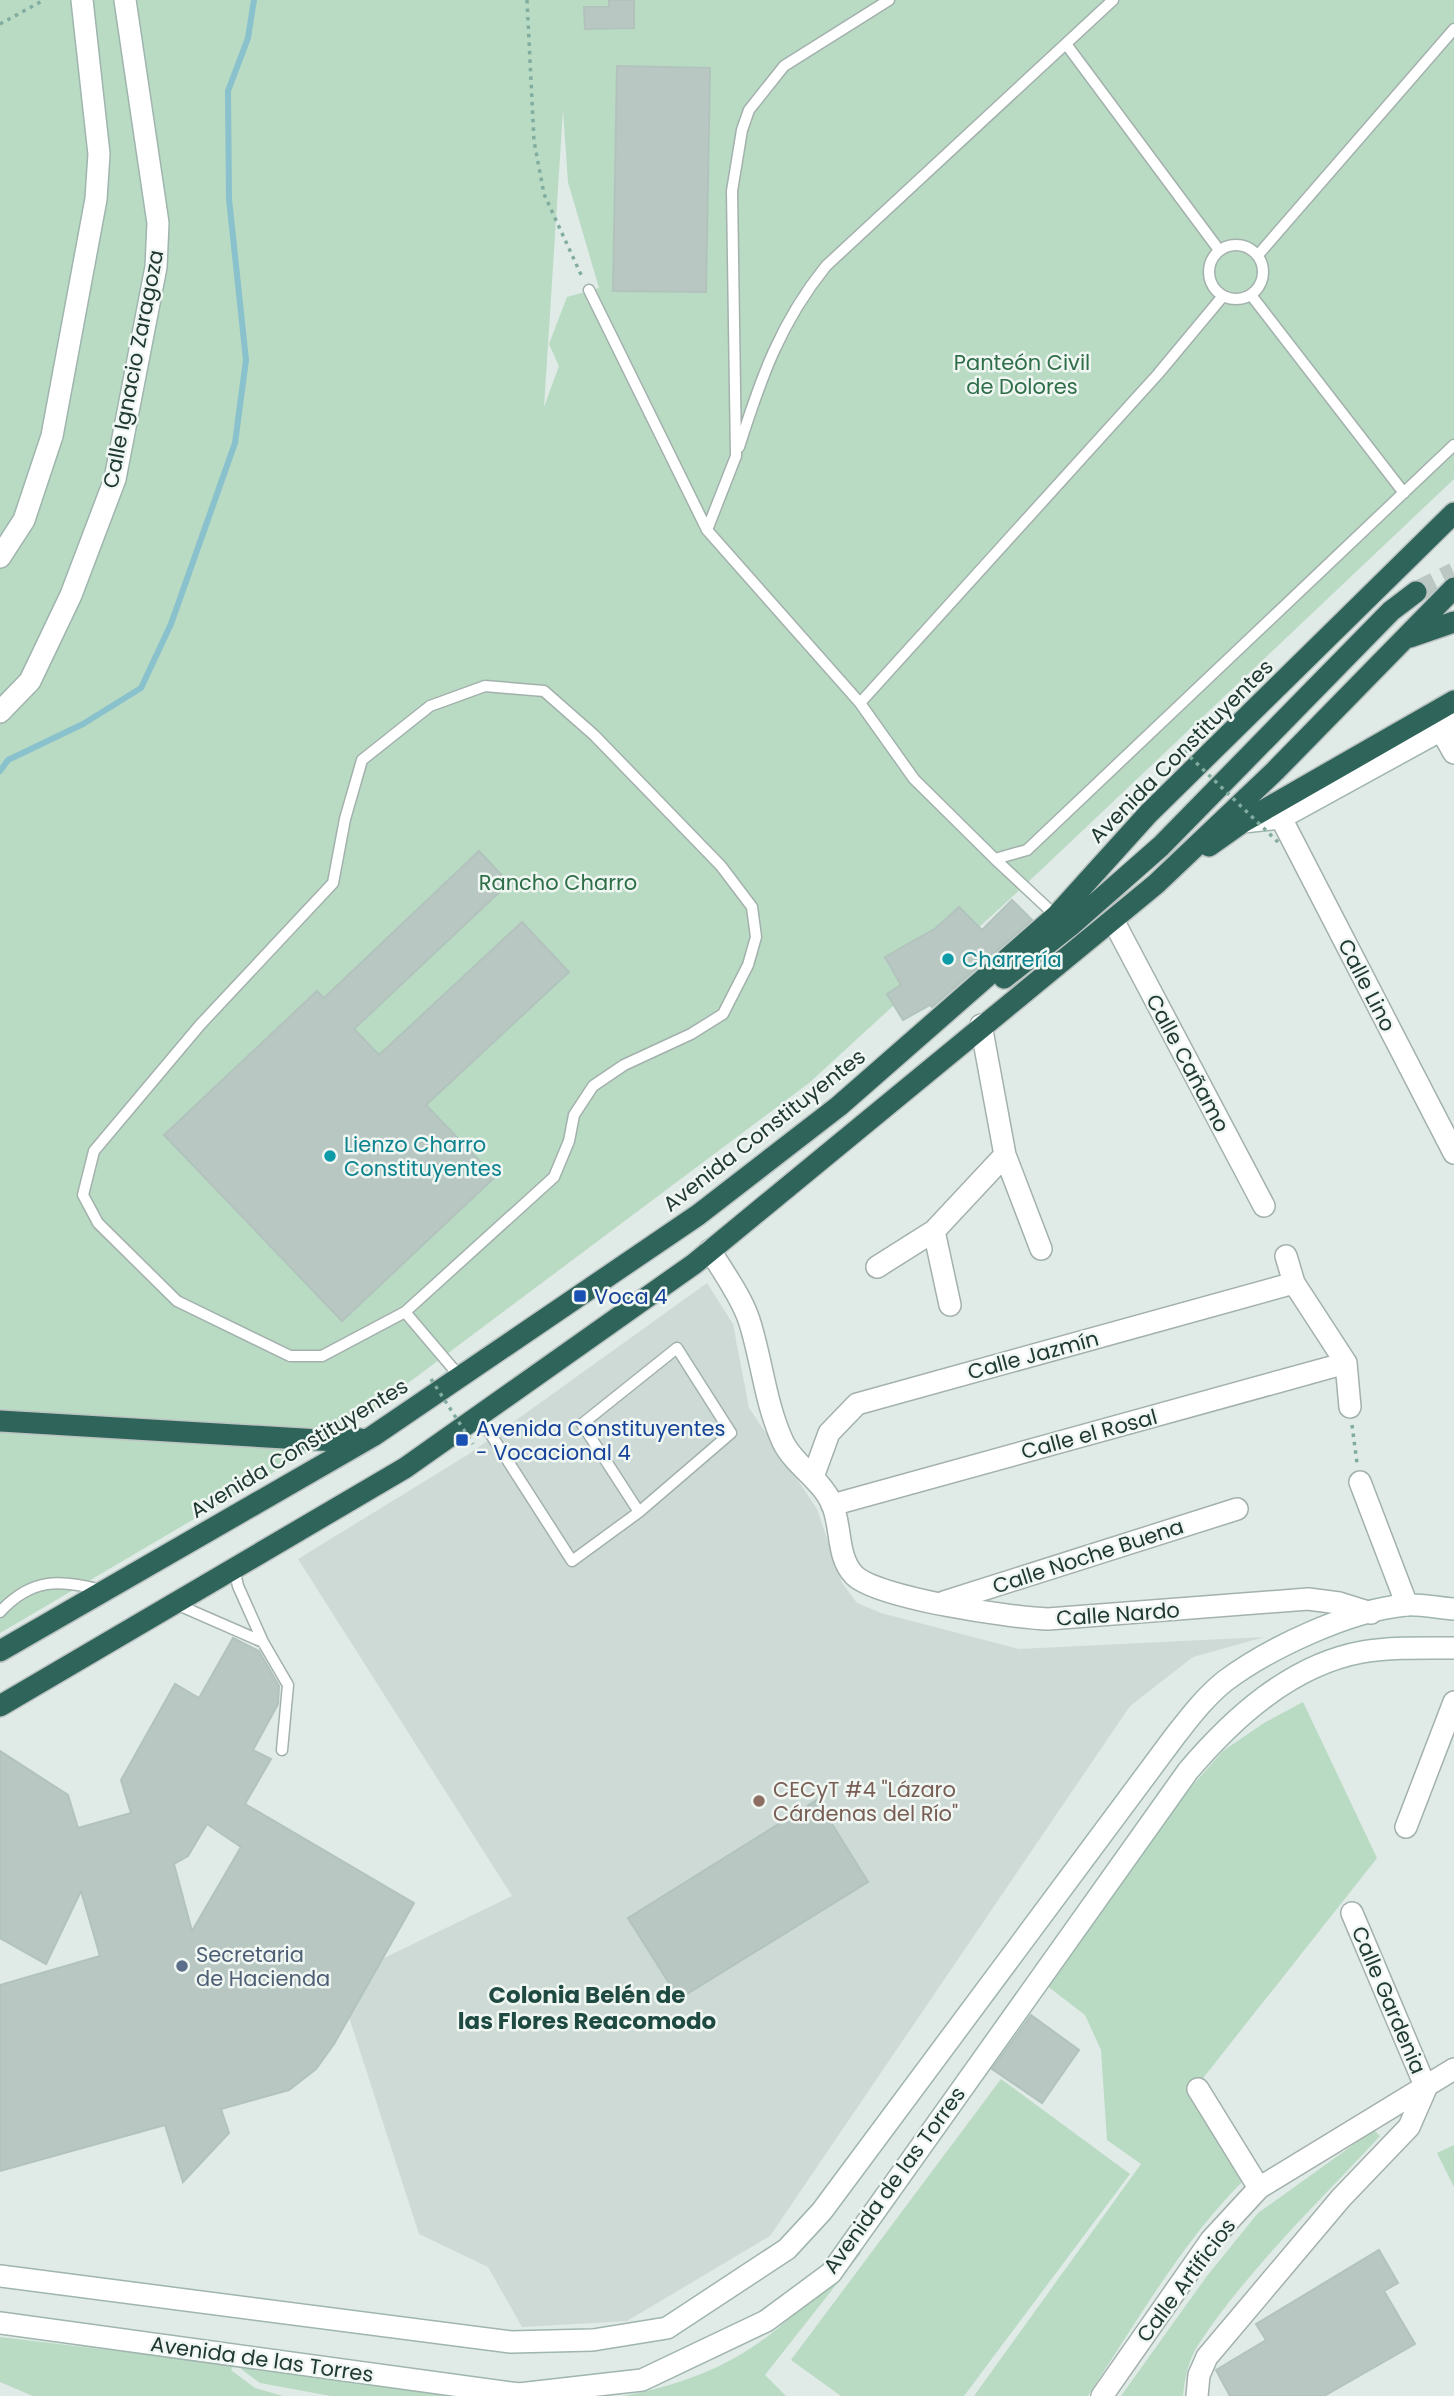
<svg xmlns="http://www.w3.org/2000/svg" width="1454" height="2396" font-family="Poppins,sans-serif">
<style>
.built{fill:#cedad5}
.green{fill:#b9dac3;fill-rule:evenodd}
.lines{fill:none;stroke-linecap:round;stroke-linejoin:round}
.stream{stroke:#89c1cd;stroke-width:6}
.building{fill:#b8c7c2;stroke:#b2c3bd;stroke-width:2;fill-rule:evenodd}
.highway-tunnel{stroke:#bac7c2;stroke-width:21;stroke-dasharray:21 10;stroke-linecap:butt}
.lane-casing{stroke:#a3b1ad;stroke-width:13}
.street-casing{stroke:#a3b1ad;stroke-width:24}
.secondary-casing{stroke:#9fb5ae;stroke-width:24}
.highway-casing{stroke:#bcc4c2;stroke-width:24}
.path{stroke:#81aca0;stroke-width:3.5;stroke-dasharray:3.5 5;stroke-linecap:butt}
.lane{stroke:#fff;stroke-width:10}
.street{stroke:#fff;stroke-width:21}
.secondary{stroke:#fff;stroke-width:21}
.highway{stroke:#2f645a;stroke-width:21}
.path-bridge{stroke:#81aca0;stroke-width:3.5;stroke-dasharray:3.5 5;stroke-linecap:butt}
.culture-dot{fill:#0f9aa8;stroke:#f0f7f3;stroke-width:2.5}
.transit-dot{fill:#1a4fb4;stroke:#f0f7f3;stroke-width:2.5}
.education-dot{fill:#8d6e63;stroke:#f0f7f3;stroke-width:2.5}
.service-dot{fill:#5c6f8a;stroke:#f0f7f3;stroke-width:2.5}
.labels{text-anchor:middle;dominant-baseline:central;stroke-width:5;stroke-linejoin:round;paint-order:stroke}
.park-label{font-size:21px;fill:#2e6e48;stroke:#f0f7f3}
.street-label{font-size:21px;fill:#213933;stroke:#f0f7f3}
.culture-label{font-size:21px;fill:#0d838f;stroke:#f0f7f3;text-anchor:start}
.transit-label{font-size:21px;fill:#164399;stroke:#f0f7f3;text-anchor:start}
.education-label{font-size:21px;fill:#785e54;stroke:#f0f7f3;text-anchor:start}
.service-label{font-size:21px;fill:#4e5e75;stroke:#f0f7f3;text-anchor:start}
.neighbourhood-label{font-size:23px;font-weight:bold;fill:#1e4a41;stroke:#f0f7f3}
</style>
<rect width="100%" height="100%" fill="#e0eae6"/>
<path class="built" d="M 707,1283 L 733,1324 L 749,1408 L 817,1509 L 842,1583 L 857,1603 L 881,1613 L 1019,1649 L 1265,1637 L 1193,1657 L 1130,1706 L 770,2236 L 627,2321 L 522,2327 L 488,2267 L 419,2234 L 349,2017 L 382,1959 L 512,1896 L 298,1559 L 469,1454 Z"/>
<path class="green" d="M 0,0 L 1454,0 L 1454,479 L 1024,886 L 809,1083 L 344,1431 L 0,1633 ZM 563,110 L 568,182 L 599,288 L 567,297 L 549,344 L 559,366 L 544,407 Z
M 1303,1702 L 1377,1858 L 1196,2087 L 1249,2175 C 1184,2238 1137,2321 1088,2396 L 974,2396 L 1141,2164 L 1107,2140 L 1101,2050 L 1085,2015 L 1046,1985 L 1186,1793 L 1223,1751 L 1264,1723 Z
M 1001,2079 L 1130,2174 L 964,2396 L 841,2396 L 791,2360 Z
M 1374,2130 L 1380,2136 C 1318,2203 1248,2269 1198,2345 C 1188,2361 1185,2378 1183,2396 L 1121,2396 L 1207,2276 L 1258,2213 Z
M 1454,2145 L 1454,2187 L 1437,2153 Z
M 855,2247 L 861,2253 L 765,2375 L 786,2396 L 623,2396 C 732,2376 787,2332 855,2247 Z
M 0,2337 L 234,2365 L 231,2370 L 255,2388 L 283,2396 L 33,2396 L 0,2382 Z
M 242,2366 L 480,2396 L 331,2396 L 260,2383 L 241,2369 Z"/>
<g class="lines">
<path class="stream" d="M 0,771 L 8,760 L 83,724 L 141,688 L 171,624 L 235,443 L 246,360 L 229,199 L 228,91 L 248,38 L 254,0"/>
</g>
<path class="building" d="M 609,0 L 634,0 L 634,28 L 585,29 L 584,7 L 609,7 Z
M 617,66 L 710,68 L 706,292 L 613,291 Z
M 479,851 L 509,883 L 354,1029 L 379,1055 L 522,922 L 569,972 L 426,1105 L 495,1177 L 342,1321 L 164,1135 L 317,991 L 324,998 Z
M 1012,900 L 1032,920 L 932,1007 L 930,1005 L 903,1020 L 887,994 L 901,985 L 885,957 L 936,928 L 959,907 L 982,930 Z
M 233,1638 L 259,1651 L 279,1686 L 278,1704 L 253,1750 L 271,1759 L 245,1804 L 414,1903 L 334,2044 L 316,2069 L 289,2090 L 221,2109 L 229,2133 L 183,2182 L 165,2125 L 0,2171 L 0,1985 L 100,1956 L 81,1891 L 46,1964 L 0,1938 L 0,1751 L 68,1795 L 78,1828 L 131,1813 L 121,1780 L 175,1684 L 199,1698 ZM 207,1824 L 241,1847 L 192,1931 L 174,1864 L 188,1856 Z
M 817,1800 L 868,1882 L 679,1999 L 628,1918 Z
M 1031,2015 L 1079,2050 L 1042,2103 L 992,2069 Z
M 1379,2250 L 1398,2283 L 1384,2291 L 1415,2344 L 1324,2396 L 1230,2396 L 1216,2370 L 1266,2340 L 1256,2324 Z"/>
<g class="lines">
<path class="highway-tunnel" d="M 1416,592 L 1454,573"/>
<defs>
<path id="lane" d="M 1066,44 L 1219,250
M1209 272a27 27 0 1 1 54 0a27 27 0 1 1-54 0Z
M 1258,255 L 1454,29
M 589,290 L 707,530 L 860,703 L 914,779 L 995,859 L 1027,850 L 1454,445
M 1251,295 L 1404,493
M 739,447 C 761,378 780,323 826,266 L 1113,0
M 707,530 L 736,456 L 732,191 L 742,130 L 749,110 L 784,66 L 889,0
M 860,703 L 1158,374 L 1223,296
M 995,859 L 1056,916
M 405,1312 L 322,1356 L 290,1356 L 177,1301 L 98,1223 L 83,1195 L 94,1151 L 200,1025 L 333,883 L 345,819 L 362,760 L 430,706 L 485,686 L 544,691 L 594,735 L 721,866 L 752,907 L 756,937 L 748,965 L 723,1014 L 691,1034 L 624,1065 L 593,1086 L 574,1115 L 569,1141 L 554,1177 L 405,1312 L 461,1378
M 479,1416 L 572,1561 L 639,1512 L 731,1433 L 677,1348 L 582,1424 L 639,1512
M 234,1568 L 238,1586 L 263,1642 L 288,1685 L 282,1750
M 176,1604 L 263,1642
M 0,1612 C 31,1578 60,1579 101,1590"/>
<path id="street" d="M 1441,730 L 1454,753
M 1281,818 L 1454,1153
M 1113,920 L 1264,1206
M 981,1025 L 1005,1155 L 1041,1249
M 934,1231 L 950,1305
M 710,1250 C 723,1272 741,1296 749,1320 C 762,1360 765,1403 783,1442 C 794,1465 822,1480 832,1504 C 842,1526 836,1556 854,1575 C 876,1598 1013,1618 1048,1619 L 1308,1599 L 1339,1603 L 1371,1613
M 1286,1256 L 1294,1283 L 1346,1363 L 1350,1407
M 877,1267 L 934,1231 L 1005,1155
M 813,1477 L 829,1433 L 857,1404 L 1294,1283
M 1360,1482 L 1407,1605
M 832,1505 L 1346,1363
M 944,1602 L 1237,1509
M 1406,1827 L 1454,1702
M 1198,2089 L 1259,2188
M 1102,2396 L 1211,2240 L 1259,2188 L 1454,2069
M 1197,2396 L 1199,2375 L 1207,2357 L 1341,2198 L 1409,2127 L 1426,2088 L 1352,1913"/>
<path id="secondary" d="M 0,557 L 24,520 L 52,436 L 96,199 L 99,154 L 82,0
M 0,712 L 30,681 L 71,595 L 115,479 L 156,267 L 158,223 L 125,0
M 1243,822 L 1281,818 L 1454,723
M 0,2276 L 511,2342 L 593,2340 L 667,2328 L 787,2249 L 822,2211 L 1175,1736 C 1190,1717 1205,1697 1225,1681 C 1269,1648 1350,1610 1406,1605 C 1421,1604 1439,1608 1454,1609
M 0,2323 L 519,2394 L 642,2380 L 766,2321 L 831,2273 L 1188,1771 C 1233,1718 1291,1665 1362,1652 C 1393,1647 1423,1648 1454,1648"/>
<path id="highway" d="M 1410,637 L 1454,622
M 1209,846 L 1243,822 L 1454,701
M 1004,978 L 1070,926 L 1161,846 L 1391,611 L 1416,592
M 0,1421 L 336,1441 L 361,1439
M 0,1651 L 373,1436 L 698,1215 L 839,1106 L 1056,916 L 1148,814 L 1454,513
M 0,1706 L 405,1468 L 694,1264 L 1156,884 L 1275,771 L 1454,588"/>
</defs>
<use href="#lane" class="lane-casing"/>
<use href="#street" class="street-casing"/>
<use href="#secondary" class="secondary-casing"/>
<use href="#highway" class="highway-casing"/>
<path class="path" d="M 527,0 L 534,141 L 544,194 L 583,279
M 0,24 L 44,0
M 1352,1425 L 1357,1463"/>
<use href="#lane" class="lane"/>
<use href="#street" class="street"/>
<use href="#secondary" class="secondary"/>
<use href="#highway" class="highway"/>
<path class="path-bridge" d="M 1184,751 L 1278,842
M 431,1379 L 473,1444"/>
</g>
<g class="culture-dot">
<circle cx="948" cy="959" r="7"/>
<circle cx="330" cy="1156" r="7"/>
</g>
<g class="transit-dot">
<rect x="573" y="1289" width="14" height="14" rx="3.5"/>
<rect x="455" y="1433" width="14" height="14" rx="3.5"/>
</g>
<circle class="education-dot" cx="759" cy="1801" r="7"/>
<circle class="service-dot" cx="182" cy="1966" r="7"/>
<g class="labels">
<g class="park-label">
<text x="1022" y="362">Panteón Civil<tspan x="1022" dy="24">de Dolores</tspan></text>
<text x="558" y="882">Rancho Charro</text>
</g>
<g class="street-label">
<text transform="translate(133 369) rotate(-79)">Calle Ignacio Zaragoza</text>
<text transform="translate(1181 751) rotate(-45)">Avenida Constituyentes</text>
<text transform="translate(1367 985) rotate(63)">Calle Lino</text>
<text transform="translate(1188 1063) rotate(62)">Calle Cañamo</text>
<text transform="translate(764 1130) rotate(-38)">Avenida Constituyentes</text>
<text transform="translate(1033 1355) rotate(-15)">Calle Jazmín</text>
<text transform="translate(1089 1434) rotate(-15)">Calle el Rosal</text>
<text transform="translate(299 1448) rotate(-31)">Avenida Constituyentes</text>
<text transform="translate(1088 1556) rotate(-18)">Calle Noche Buena</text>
<text transform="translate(1118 1614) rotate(-4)">Calle Nardo</text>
<text transform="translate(1389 2000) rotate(67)">Calle Gardenia</text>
<text transform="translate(894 2180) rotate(-54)">Avenida de las Torres</text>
<text transform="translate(1186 2280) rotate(-53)">Calle Artificios</text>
<text transform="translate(262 2359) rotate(8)">Avenida de las Torres</text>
</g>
<g class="culture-label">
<text x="962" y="959">Charrería</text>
<text x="344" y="1144">Lienzo Charro<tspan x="344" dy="24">Constituyentes</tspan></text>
</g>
<g class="transit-label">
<text x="594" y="1296">Voca 4</text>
<text x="476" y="1428">Avenida Constituyentes<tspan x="476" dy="24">- Vocacional 4</tspan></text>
</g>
<g class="education-label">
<text x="773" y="1789">CECyT #4 "Lázaro<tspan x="773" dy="24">Cárdenas del Río"</tspan></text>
</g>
<g class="service-label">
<text x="196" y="1954">Secretaria<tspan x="196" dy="24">de Hacienda</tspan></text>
</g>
<g class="neighbourhood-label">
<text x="587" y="1995">Colonia Belén de<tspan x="587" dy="26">las Flores Reacomodo</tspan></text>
</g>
</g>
</svg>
